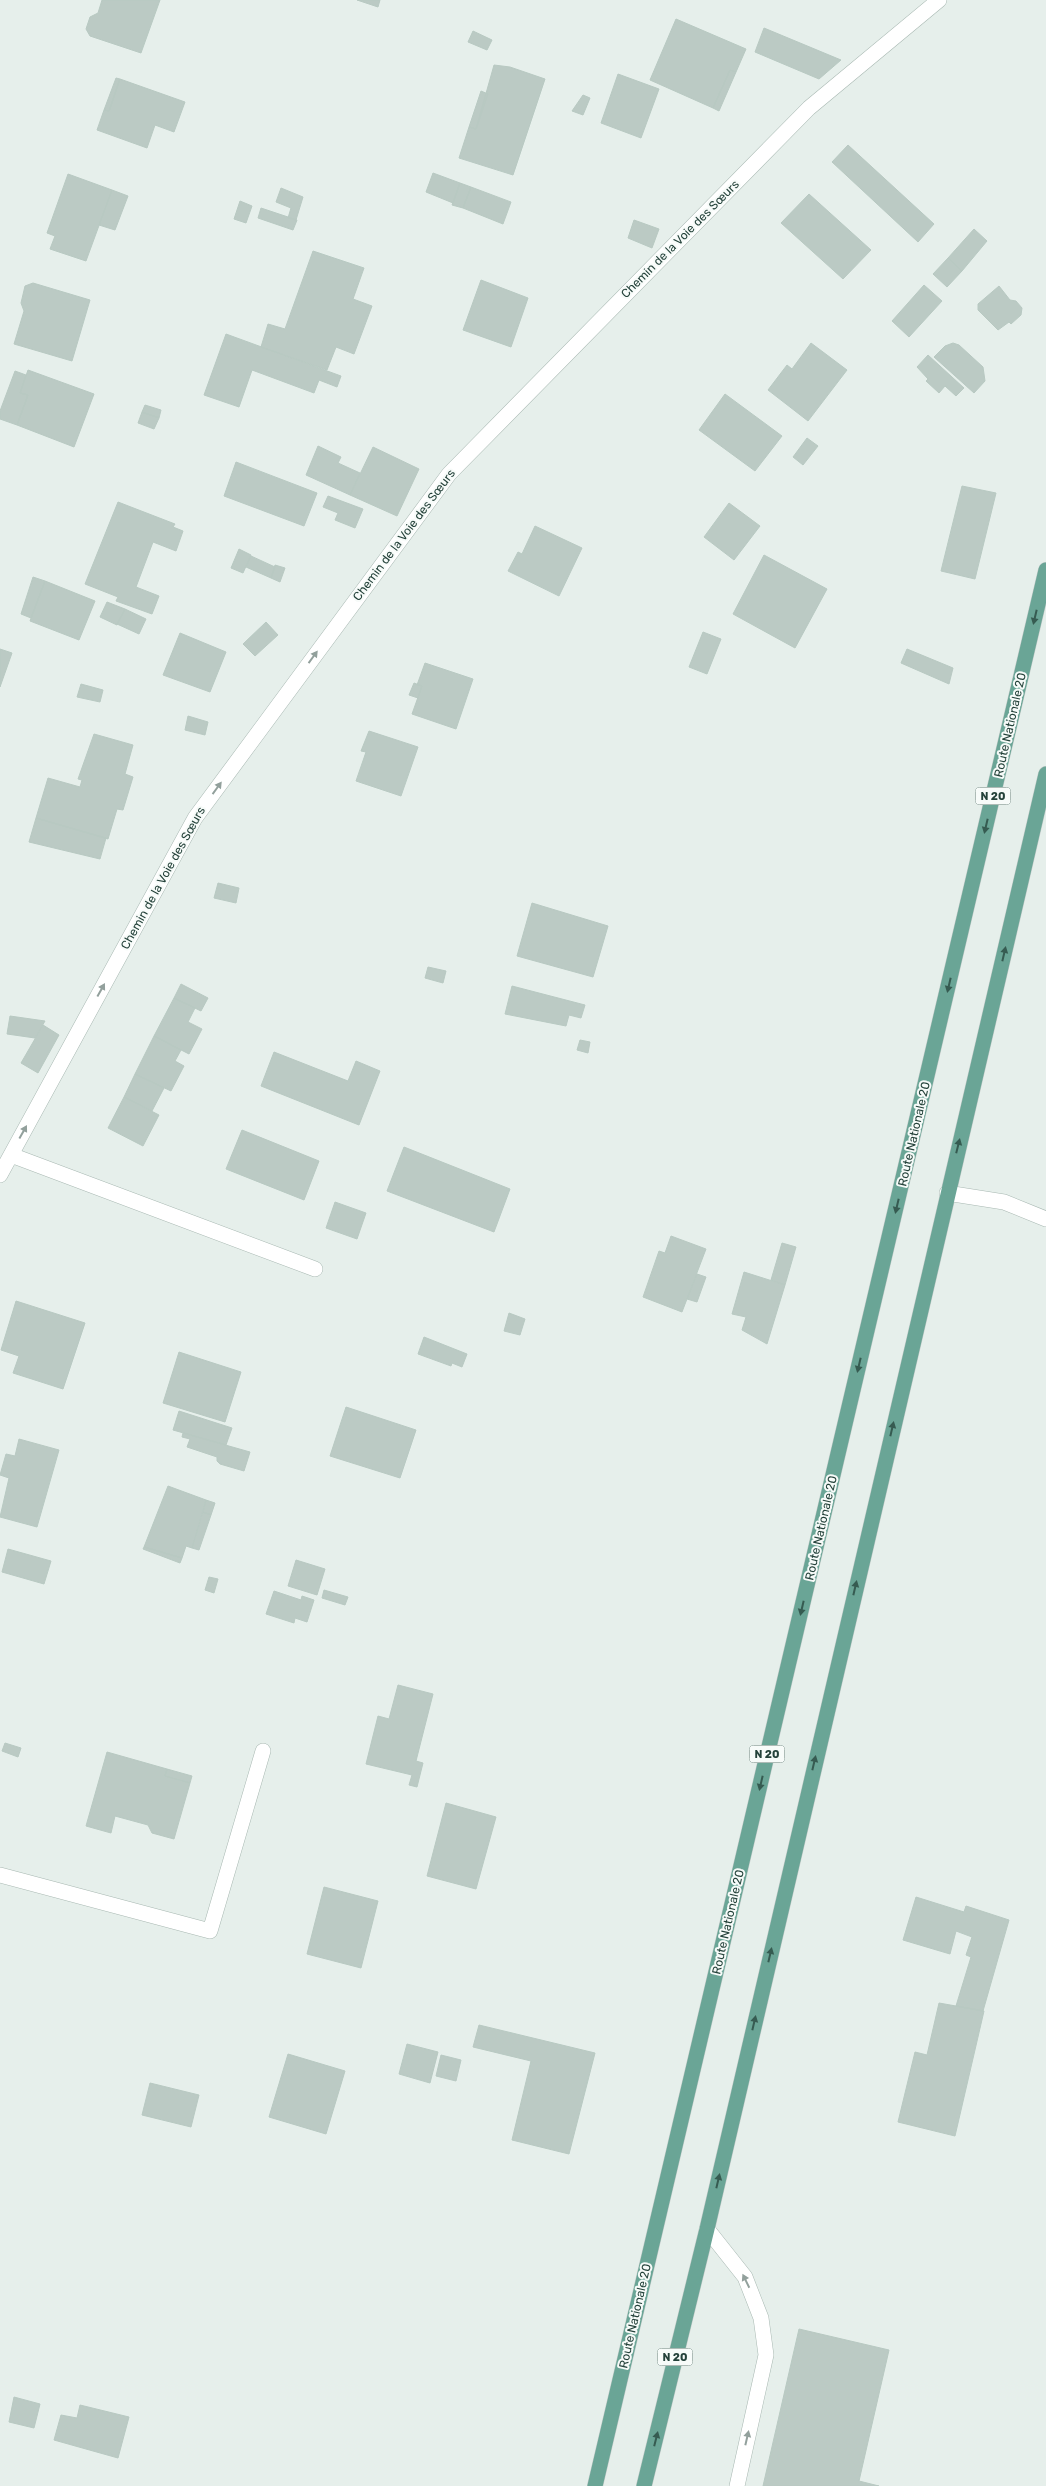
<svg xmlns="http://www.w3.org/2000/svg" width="1046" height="2486" font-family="Rubik,sans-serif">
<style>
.building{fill:#bbcac4;stroke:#b8c9c2}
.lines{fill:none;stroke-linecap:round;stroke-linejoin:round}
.minor-casing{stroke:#a8b8b2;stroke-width:16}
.major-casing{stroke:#c2cac8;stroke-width:16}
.minor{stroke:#fff;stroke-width:15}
.major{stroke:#6aa596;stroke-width:15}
.oneway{fill:#365b51}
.oneway2{fill:#92a09c}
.labels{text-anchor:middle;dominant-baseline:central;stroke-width:4;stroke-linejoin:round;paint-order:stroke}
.shield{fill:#f7fbf9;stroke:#637a73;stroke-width:1}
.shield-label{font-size:11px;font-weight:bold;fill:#24423a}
.street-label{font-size:12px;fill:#24423a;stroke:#f7fbf9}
</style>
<rect width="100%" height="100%" fill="#e6efeb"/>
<path class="building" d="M 102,0 L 160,0 L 141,53 L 90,36 L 86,29 L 90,17 L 98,13 Z
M 357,0 L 380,0 L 378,7 Z
M 676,19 L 746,49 L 736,72 L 730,70 L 713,108 L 650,80 Z
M 764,28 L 841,60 L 819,79 L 755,52 Z
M 473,31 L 492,40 L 487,50 L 468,42 Z
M 494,65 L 510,67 L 545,79 L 513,175 L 459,158 L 469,127 L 476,129 Z
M 730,70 L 736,72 L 719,111 L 713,108 Z
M 618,74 L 659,89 L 641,138 L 601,123 Z
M 116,78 L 120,79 L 109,111 L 104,110 Z
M 120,79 L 185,102 L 174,132 L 155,125 L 147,148 L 97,130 L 104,110 L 109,111 Z
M 481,91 L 488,94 L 476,129 L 469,127 Z
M 583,95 L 590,98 L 583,115 L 572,111 Z
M 848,145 L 934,224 L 918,242 L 832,162 Z
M 433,173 L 460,183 L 453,203 L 426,192 Z
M 68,174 L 112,190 L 86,261 L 50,249 L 55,236 L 47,233 Z
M 460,183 L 471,187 L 463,208 L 452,205 Z
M 471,187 L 511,202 L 503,224 L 463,208 Z
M 281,188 L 303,197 L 296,220 L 288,218 L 291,208 L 276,202 Z
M 112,190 L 128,196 L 115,230 L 99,225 Z
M 809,194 L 871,250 L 843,279 L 781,223 Z
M 240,201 L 252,206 L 246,223 L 234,219 Z
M 261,208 L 297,220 L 293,230 L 258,218 Z
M 634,220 L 659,229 L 652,248 L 628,238 Z
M 974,229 L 987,241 L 962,271 L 948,258 Z
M 313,251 L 364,268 L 353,299 L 372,306 L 354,354 L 336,347 L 327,370 L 261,347 L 268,324 L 285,329 Z
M 948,258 L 962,271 L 947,287 L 933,274 Z
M 481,280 L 528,298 L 511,347 L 463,330 Z
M 33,283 L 90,300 L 72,361 L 14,344 L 24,311 L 21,303 L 25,286 Z
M 924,285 L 942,301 L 909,337 L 892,321 Z
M 999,286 L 1010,300 L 1016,301 L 1022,308 L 1021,315 L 1011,324 L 1009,322 L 998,330 L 978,310 L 978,304 Z
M 226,334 L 341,376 L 337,387 L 319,380 L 314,393 L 252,370 L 239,407 L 204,395 Z
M 811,343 L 847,370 L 808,421 L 768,390 L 787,365 L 792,369 Z
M 953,343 L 959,345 L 983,367 L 985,381 L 974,393 L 934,357 L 945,346 Z
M 928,355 L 964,388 L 956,396 L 945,386 L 939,393 L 926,381 L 928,379 L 917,367 Z
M 28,370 L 94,394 L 74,447 L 17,425 L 28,395 L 20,393 Z
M 15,371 L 26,375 L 20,393 L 28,395 L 17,425 L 0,419 L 0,411 Z
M 725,394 L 782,436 L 755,471 L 699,430 Z
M 145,405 L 161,410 L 159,418 L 142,412 Z
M 142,412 L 159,418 L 154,429 L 138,423 Z
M 807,438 L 818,446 L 803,465 L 793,457 Z
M 318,446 L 341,457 L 338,463 L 360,473 L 350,495 L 306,475 Z
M 373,447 L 419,469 L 397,516 L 350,495 Z
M 236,462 L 317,493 L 304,526 L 224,496 Z
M 962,486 L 996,493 L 975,579 L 941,571 Z
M 328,496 L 363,509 L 355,528 L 335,520 L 338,513 L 323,507 Z
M 118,502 L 175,524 L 173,527 L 183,531 L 176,551 L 153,542 L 136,587 L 159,596 L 152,614 L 116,601 L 118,597 L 85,584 Z
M 729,503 L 760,526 L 734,560 L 704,537 Z
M 535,526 L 582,548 L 559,596 L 508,571 L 518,552 L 522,554 Z
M 239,549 L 251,555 L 243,573 L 231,568 Z
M 764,555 L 827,589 L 795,648 L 733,614 Z
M 251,556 L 275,567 L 271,578 L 246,567 Z
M 275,565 L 285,568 L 280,582 L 271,578 Z
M 33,577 L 45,581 L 31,618 L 21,614 Z
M 45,581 L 95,601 L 79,640 L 30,621 Z
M 107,602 L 125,609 L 117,625 L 100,617 Z
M 125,609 L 146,619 L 139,634 L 117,624 Z
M 266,622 L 278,635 L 255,656 L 243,644 Z
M 703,632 L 721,639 L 707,674 L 689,667 Z
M 180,633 L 226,652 L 210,692 L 163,675 Z
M 0,649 L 12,653 L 0,687 Z
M 907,649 L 953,668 L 949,684 L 901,663 Z
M 425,663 L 473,679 L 456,729 L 412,714 L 422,686 L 417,685 Z
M 414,683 L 422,686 L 418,698 L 409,695 Z
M 81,684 L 103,690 L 100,702 L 77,697 Z
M 188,716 L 208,722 L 205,735 L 185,730 Z
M 369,731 L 418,747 L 401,796 L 356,781 L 366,752 L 361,751 Z
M 94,734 L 133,745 L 125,774 L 133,777 L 123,810 L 117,809 L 108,839 L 36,818 L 48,778 L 80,787 L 82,780 L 78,779 Z
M 36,818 L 106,838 L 100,859 L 29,842 Z
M 218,883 L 239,888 L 236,903 L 214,898 Z
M 532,903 L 608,926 L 593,977 L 517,956 Z
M 428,967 L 446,971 L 443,983 L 425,978 Z
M 181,984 L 208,998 L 201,1011 L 174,998 Z
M 512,986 L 585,1005 L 581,1018 L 569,1015 L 566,1026 L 505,1014 Z
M 174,998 L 195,1008 L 188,1022 L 202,1029 L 189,1054 L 154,1036 Z
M 10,1016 L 45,1021 L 35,1038 L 7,1034 Z
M 43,1025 L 59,1035 L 38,1073 L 21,1063 Z
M 154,1036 L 181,1050 L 175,1061 L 184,1066 L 171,1091 L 135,1074 Z
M 580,1040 L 590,1042 L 588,1053 L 577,1050 Z
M 274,1052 L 348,1081 L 356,1061 L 380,1071 L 359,1125 L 261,1086 Z
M 135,1074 L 164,1088 L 152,1111 L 124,1097 Z
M 124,1097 L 159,1115 L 143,1146 L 108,1128 Z
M 242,1130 L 319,1161 L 304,1200 L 226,1169 Z
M 404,1147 L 510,1189 L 494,1232 L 387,1191 Z
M 335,1202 L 366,1213 L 357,1239 L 326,1228 Z
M 671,1236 L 706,1249 L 682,1312 L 643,1297 L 659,1251 L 665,1253 Z
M 782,1243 L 796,1247 L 785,1285 L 771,1280 Z
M 744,1272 L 785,1285 L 767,1344 L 742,1330 L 746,1317 L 732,1314 Z
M 697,1274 L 706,1277 L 697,1302 L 687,1299 Z
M 16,1301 L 85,1323 L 63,1389 L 13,1373 L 19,1356 L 1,1350 Z
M 509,1313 L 525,1319 L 520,1335 L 504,1331 Z
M 424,1337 L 467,1354 L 462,1367 L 452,1363 L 451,1366 L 418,1354 Z
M 179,1352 L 241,1372 L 225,1422 L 163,1403 Z
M 346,1407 L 416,1430 L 400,1478 L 330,1456 Z
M 179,1411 L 232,1428 L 226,1445 L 173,1430 Z
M 183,1433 L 250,1452 L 244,1471 L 220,1464 L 217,1461 L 217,1457 L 187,1447 L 190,1439 L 182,1437 Z
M 19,1439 L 59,1450 L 37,1527 L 0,1517 L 9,1478 L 0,1475 L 6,1454 L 15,1456 Z
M 168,1486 L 206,1500 L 192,1548 L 186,1546 L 182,1558 L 144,1547 Z
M 206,1500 L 215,1503 L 211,1515 L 203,1512 Z
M 203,1512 L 211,1515 L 199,1550 L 192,1548 Z
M 144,1547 L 182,1558 L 180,1563 L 143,1549 Z
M 8,1549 L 51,1561 L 44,1584 L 2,1572 Z
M 296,1560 L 325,1569 L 317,1595 L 288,1586 Z
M 209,1577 L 218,1579 L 214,1593 L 205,1590 Z
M 324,1590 L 348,1597 L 345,1605 L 322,1598 Z
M 274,1591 L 301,1600 L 302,1596 L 314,1600 L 307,1622 L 295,1618 L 294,1623 L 266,1614 Z
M 398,1685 L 433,1694 L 416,1761 L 423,1763 L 417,1787 L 409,1785 L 412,1775 L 366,1764 L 378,1716 L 389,1719 Z
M 5,1743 L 21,1748 L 18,1757 L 2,1751 Z
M 107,1752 L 167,1769 L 165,1776 L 190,1783 L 174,1839 L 152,1833 L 148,1825 L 115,1816 L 111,1833 L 86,1826 Z
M 167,1769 L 192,1776 L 190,1783 L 165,1776 Z
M 446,1803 L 496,1817 L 476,1889 L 427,1876 Z
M 324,1887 L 378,1901 L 361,1968 L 307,1954 Z
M 916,1897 L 964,1912 L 966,1906 L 1009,1920 L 983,2011 L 956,2006 L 971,1957 L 966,1955 L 972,1937 L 956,1931 L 950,1954 L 903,1940 Z
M 939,2003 L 984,2011 L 955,2136 L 898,2122 L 915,2052 L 927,2055 Z
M 479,2025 L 595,2053 L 569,2154 L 512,2140 L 531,2061 L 473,2047 Z
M 407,2044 L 438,2052 L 430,2083 L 399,2074 Z
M 288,2054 L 345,2071 L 326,2134 L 269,2117 Z
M 441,2055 L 461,2060 L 456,2081 L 436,2076 Z
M 150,2083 L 199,2095 L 191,2127 L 142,2115 Z
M 799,2329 L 889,2350 L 859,2481 L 879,2486 L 763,2486 Z
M 14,2397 L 40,2404 L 34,2428 L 9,2422 Z
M 80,2405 L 129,2417 L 118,2458 L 54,2440 L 61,2415 L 77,2418 Z"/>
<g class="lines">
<defs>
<path id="minor" d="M 11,1155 L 315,1269
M 0,1175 L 195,818 L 449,474 L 809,108 L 939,0
M 947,1193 L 1004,1202 L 1046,1219
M 0,1875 L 210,1931 L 263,1751
M 707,2229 L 745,2277 L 761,2318 L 766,2355 L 737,2486"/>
<path id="major" d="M 595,2486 L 1046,570
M 644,2486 L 707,2229 L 1046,774"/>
</defs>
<use href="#minor" class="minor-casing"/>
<use href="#major" class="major-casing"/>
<use href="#minor" class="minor"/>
<use href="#major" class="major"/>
</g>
<defs><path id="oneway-solid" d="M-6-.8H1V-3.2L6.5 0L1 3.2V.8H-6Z" transform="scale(1.25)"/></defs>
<g class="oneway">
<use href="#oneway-solid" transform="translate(1035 617) rotate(103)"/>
<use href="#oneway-solid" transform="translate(986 826) rotate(103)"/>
<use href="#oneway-solid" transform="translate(1004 954) rotate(-77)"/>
<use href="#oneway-solid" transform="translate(949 985) rotate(103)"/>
<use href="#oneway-solid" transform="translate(958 1146) rotate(-76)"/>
<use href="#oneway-solid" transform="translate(897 1206) rotate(103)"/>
<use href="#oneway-solid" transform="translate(859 1365) rotate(103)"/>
<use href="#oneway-solid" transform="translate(892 1429) rotate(-77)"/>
<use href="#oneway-solid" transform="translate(855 1588) rotate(-77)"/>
<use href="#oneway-solid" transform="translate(802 1608) rotate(103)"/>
<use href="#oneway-solid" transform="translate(814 1763) rotate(-77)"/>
<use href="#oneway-solid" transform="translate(761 1783) rotate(103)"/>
<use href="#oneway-solid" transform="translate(770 1955) rotate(-77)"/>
<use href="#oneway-solid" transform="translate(754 2023) rotate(-77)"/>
<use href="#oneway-solid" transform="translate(718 2181) rotate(-77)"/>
<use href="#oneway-solid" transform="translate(656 2439) rotate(-76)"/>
</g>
<g class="oneway2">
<use href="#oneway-solid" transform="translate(313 657) rotate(-54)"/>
<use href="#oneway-solid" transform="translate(217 788) rotate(-54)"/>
<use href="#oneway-solid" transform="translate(101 990) rotate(-61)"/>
<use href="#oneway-solid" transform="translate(23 1132) rotate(-61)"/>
<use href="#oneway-solid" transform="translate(746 2281) rotate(-116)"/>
<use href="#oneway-solid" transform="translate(747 2438) rotate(-77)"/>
</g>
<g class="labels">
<g class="shield">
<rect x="975.5" y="787.5" width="35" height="17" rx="4"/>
<rect x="749.5" y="1745.5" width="35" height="17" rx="4"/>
<rect x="657.5" y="2348.5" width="35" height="17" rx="4"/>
</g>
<g class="shield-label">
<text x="993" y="796">N 20</text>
<text x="767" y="1754">N 20</text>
<text x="675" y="2357">N 20</text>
</g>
<g class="street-label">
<text transform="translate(680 239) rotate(-45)">Chemin de la Voie des Sœurs</text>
<text transform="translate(404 535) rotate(-53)">Chemin de la Voie des Sœurs</text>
<text transform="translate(1010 725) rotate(-77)">Route Nationale 20</text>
<text transform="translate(163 878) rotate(-61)">Chemin de la Voie des Sœurs</text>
<text transform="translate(914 1134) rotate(-77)">Route Nationale 20</text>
<text transform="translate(821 1528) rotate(-77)">Route Nationale 20</text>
<text transform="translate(728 1922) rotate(-77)">Route Nationale 20</text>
<text transform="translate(635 2316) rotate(-77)">Route Nationale 20</text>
</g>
</g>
</svg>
